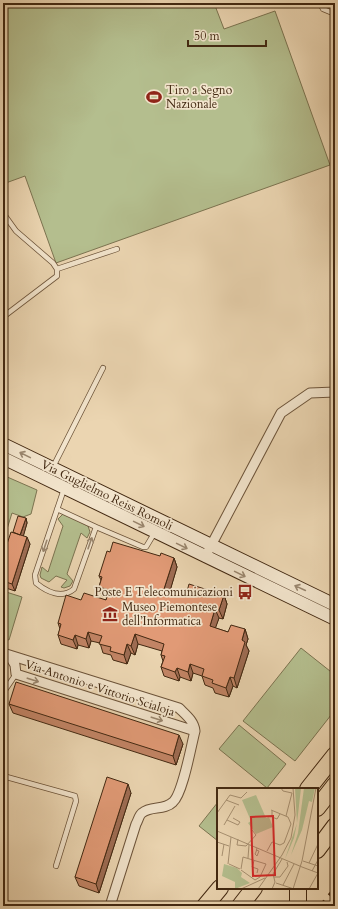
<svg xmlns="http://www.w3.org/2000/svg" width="338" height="909" font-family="Cardo,serif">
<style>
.green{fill:#b4be8e;stroke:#7b7350}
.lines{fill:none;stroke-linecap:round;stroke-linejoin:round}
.lane-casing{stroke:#6c5339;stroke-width:6}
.street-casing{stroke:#6c5339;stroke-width:11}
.secondary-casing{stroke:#422811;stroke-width:14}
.highway-casing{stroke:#422811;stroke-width:18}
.lane{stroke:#f2e4cc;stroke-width:4.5}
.street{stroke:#f2e4cc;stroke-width:9}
.secondary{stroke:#f2e4cc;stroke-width:12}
.highway{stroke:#ebd5b1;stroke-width:16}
.rail{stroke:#422811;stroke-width:3;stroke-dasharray:7 7;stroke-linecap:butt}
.wall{fill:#c28465;stroke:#422811}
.shaded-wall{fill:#9e6c53;stroke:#422811}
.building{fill:#e19a76;stroke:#422811}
.oneway{stroke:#9a866e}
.labels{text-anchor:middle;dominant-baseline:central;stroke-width:3.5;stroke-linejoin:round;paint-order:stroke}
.poi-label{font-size:12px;fill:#422811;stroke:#f2e4cc;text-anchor:start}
.street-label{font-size:12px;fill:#422811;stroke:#f2e4cc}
.inset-road{fill:none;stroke:#a79071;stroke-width:1}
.view{fill:#d62828;fill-opacity:0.15;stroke:#d62828;stroke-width:2}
.inset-edge{fill:none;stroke:#422811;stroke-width:2}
</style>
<rect width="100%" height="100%" fill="#ebd5b1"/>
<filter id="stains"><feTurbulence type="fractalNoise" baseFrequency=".005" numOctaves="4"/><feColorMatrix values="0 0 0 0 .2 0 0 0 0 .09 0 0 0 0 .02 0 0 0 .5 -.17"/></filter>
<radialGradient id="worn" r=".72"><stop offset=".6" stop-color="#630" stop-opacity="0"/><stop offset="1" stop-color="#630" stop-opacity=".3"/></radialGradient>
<path class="green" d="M 3,3 L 214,3 L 224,29 L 275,11 L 330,165 L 56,263 L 25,176 L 3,184 Z
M 5,476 L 37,490 L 31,514 L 23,517 L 12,513 L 3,542 L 3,483 Z
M 63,514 L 65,514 L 88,526 L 90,532 L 87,538 L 81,533 L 67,574 L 73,581 L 70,586 L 64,588 L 61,587 L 67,580 L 56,576 L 49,582 L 41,578 L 40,575 L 42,567 L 48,572 L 63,526 L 58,519 Z
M 3,591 L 22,597 L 9,640 L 3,638 Z
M 301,648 L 335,675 L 335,710 L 295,761 L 243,721 Z
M 239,725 L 286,764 L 267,788 L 219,749 Z
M 218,802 L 218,841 L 199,826 Z"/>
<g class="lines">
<defs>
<path id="lane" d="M 320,3 L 323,9 L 335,14
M 3,213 L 16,231 L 53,263 L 57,269 L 57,276 L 3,317
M 57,269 L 117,249
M 53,467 L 103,368
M 57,509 L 96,527 L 74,589 C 62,599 47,592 36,583 L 35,575 L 64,489
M 96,527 L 143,547 L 146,547 L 155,532
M 3,693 L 16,674
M 3,776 L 75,796 L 76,801 L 56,866"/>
<path id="street" d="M 205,557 L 281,413 L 310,393 L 335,392
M 3,653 L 179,708 C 186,715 194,721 195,731 C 191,746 183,793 173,802 C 164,811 151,805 142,813 C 139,815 138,821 136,824 L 110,906
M 9,655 L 15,665 L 16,674 L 195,731"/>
<path id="secondary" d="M 3,444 L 335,605
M 3,458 L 335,619"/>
<path id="highway" d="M 308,789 L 335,755
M 317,808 L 335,785
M 317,850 L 335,826
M 205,906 L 220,888
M 240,906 L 254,888
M 298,906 L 298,888"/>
</defs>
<use href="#lane" class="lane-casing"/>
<use href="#street" class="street-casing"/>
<use href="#secondary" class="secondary-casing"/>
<use href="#highway" class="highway-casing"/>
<use href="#lane" class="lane"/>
<use href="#street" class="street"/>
<use href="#secondary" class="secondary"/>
<use href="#highway" class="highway"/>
<path class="rail" d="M 320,906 L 335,888"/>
</g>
<path class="wall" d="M 26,518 L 27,523 L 23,536 L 30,544 L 15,591 L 3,587 L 3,556 Z
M 110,552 L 174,558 L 177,567 L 170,590 L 186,595 L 224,595 L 227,604 L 223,619 L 219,618 L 215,628 L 228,632 L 245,629 L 248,639 L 246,645 L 249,651 L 237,688 L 233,686 L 229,697 L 215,693 L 213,688 L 205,685 L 202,676 L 193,673 L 191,681 L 180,677 L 179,681 L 164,676 L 161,667 L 163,661 L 161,655 L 162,651 L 138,644 L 135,655 L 131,653 L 127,664 L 113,660 L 111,655 L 103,653 L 100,643 L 91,641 L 89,648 L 78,645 L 77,649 L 61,644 L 58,635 L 60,629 L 58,623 L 81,600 L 106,600 L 107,597 L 102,596 L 99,587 L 101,580 L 99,576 Z
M 9,704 L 183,744 L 176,765 L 13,713 Z
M 131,793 L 99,893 L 79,886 L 75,877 Z"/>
<path class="shaded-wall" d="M 26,518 L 27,523 L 22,541 L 20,536 Z
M 27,537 L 30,544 L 15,591 L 12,584 Z
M 174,558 L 177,567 L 168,598 L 164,589 Z
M 224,595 L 227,604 L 223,619 L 219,610 Z
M 215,609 L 219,618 L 213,635 L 210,626 Z
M 245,629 L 248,639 L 246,645 L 249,651 L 237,688 L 234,678 L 242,640 Z
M 88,632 L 91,641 L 89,648 L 86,639 Z
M 135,634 L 138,644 L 135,655 L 131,646 Z
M 75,635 L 78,645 L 77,649 L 73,640 Z
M 127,644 L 131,653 L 127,664 L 124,655 Z
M 190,664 L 193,673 L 191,681 L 188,672 Z
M 177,668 L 180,677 L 179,681 L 175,672 Z
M 230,677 L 233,686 L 229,697 L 226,688 Z
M 179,735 L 183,744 L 176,765 L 173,756 Z
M 128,784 L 131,793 L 99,893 L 96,884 Z"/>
<path class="building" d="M 18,516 L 26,518 L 20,535 L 13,532 Z
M 11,532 L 27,537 L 12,584 L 3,581 L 3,556 Z
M 113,542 L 160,556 L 161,553 L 174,558 L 164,589 L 186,595 L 189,584 L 224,595 L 219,610 L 215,609 L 210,626 L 228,632 L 231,625 L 245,629 L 242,640 L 245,642 L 234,678 L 230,677 L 226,688 L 212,683 L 213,680 L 202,676 L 204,669 L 190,664 L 188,672 L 177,668 L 175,672 L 161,667 L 165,656 L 161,655 L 164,644 L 135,634 L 131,646 L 127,644 L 124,655 L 110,651 L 111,647 L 99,644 L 102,636 L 88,632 L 86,639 L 75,635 L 73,640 L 58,635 L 61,624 L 58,623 L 66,595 L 81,600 L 84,593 L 106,600 L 109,590 L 99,587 L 102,577 L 99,576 L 107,551 L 110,552 Z
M 16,682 L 179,735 L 173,756 L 9,704 Z
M 107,777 L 128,784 L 96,884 L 75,877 Z"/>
<defs><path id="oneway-shaft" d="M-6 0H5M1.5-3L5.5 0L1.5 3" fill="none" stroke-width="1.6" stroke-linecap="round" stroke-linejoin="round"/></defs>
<g class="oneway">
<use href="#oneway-shaft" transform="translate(25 455) rotate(-154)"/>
<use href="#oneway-shaft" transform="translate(139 524) rotate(26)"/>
<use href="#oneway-shaft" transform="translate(90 543) rotate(-71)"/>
<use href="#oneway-shaft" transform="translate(45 546) rotate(108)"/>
<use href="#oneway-shaft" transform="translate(182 546) rotate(26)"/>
<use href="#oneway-shaft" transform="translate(240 574) rotate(26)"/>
<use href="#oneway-shaft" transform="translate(300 588) rotate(-155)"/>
<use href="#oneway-shaft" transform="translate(33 680) rotate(18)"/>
<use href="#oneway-shaft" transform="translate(157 719) rotate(18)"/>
</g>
<defs>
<symbol id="stadium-bare" viewBox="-9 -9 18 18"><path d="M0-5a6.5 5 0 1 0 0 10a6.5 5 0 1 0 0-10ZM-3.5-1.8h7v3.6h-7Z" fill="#8f2418" stroke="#f2e4cc" stroke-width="2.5" paint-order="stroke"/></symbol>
<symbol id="bus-bare" viewBox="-9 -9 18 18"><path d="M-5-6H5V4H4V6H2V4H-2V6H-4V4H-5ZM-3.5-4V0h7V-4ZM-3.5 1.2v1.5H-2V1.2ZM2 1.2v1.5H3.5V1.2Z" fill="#8f2418" stroke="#f2e4cc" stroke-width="2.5" paint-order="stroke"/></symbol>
<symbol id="museum-bare" viewBox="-9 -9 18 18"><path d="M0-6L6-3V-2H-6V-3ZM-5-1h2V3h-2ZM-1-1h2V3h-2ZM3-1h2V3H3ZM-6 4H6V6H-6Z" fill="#8f2418" stroke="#f2e4cc" stroke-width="2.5" paint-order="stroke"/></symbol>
</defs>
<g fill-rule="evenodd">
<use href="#stadium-bare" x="143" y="86" width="22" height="22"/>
<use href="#bus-bare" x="234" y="581" width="22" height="22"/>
<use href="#museum-bare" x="99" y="603" width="22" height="22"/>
</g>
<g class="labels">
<g class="poi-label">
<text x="166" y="90">Tiro a Segno<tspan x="166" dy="14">Nazionale</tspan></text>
<text x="233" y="592" text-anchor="end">Poste E Telecomunicazioni</text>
<text x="122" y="607">Museo Piemontese<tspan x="122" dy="14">dell’Informatica</tspan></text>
</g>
<g class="street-label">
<text transform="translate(107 495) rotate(26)">Via Guglielmo Reiss Romoli</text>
<text transform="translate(100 688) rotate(18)">Via Antonio e Vittorio Scialoja</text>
</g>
</g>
<g transform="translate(217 788)">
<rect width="101" height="101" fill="#ebd5b1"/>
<path d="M 78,0 L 84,0 L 80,35 L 77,50 L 68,71 L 80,35 ZM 87,0 L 98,0 L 95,14 L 92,13 L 85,42 L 74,67 L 81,45 ZM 39,7 L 49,30 L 52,29 L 56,39 L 39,46 L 31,35 L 34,33 L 25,12 ZM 7,76 L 20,80 L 25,85 L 24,89 L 33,95 L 18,101 L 18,94 L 5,88 Z" fill="#b4be8e"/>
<path class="inset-road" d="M 64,0 L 66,3 L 75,5 L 69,28M 9,12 L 22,17M 55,23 L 55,29 L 60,31 L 63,26M 0,25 L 13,7 L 24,10 L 30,4M 10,32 L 21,37 L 23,34 L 16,30M 7,37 L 18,18M 0,43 L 85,79M 21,51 L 20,57 L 29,58 L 39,47 L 35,42M 0,54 L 12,58M 39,62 L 42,63 L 40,68 L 38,66 L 39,64 L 40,60M 50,63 L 55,54 L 63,57 L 67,55 L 74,36 L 71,29 L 54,22M 5,68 L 7,56M 31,70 L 32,57M 37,73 L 35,79 L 41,81 L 40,85M 86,73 L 101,78M 92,75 L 101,56M 11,76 L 14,49M 12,76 L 23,81M 85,79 L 101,85 L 92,101M 24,81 L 26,69 L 49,76M 24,82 L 38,92 L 43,89 L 49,76M 95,83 L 101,72M 57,89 L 63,89 L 71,78 L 70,74M 59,95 L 77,101M 66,97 L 77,76M 24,101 L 48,90M 41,101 L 65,67 L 74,50 L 78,27 L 76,0M 55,101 L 58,94 L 56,86 L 65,71M 76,101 L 85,73 L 99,0"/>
<path class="view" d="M 56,28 L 58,87 L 36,88 L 34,29 Z"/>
<rect width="101" height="101" class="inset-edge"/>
</g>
<rect width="338" height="909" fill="none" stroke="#ebd5b1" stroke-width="16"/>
<rect x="4" y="4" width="330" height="901" fill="none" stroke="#422811" stroke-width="2"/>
<rect x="8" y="8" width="322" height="893" fill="none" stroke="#422811"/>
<path d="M188 40v6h78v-6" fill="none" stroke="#422811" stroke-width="2"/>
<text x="194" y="40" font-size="12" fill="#422811" stroke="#f2e4cc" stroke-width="3" paint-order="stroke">50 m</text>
<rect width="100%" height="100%" filter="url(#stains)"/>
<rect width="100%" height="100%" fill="url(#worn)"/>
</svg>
